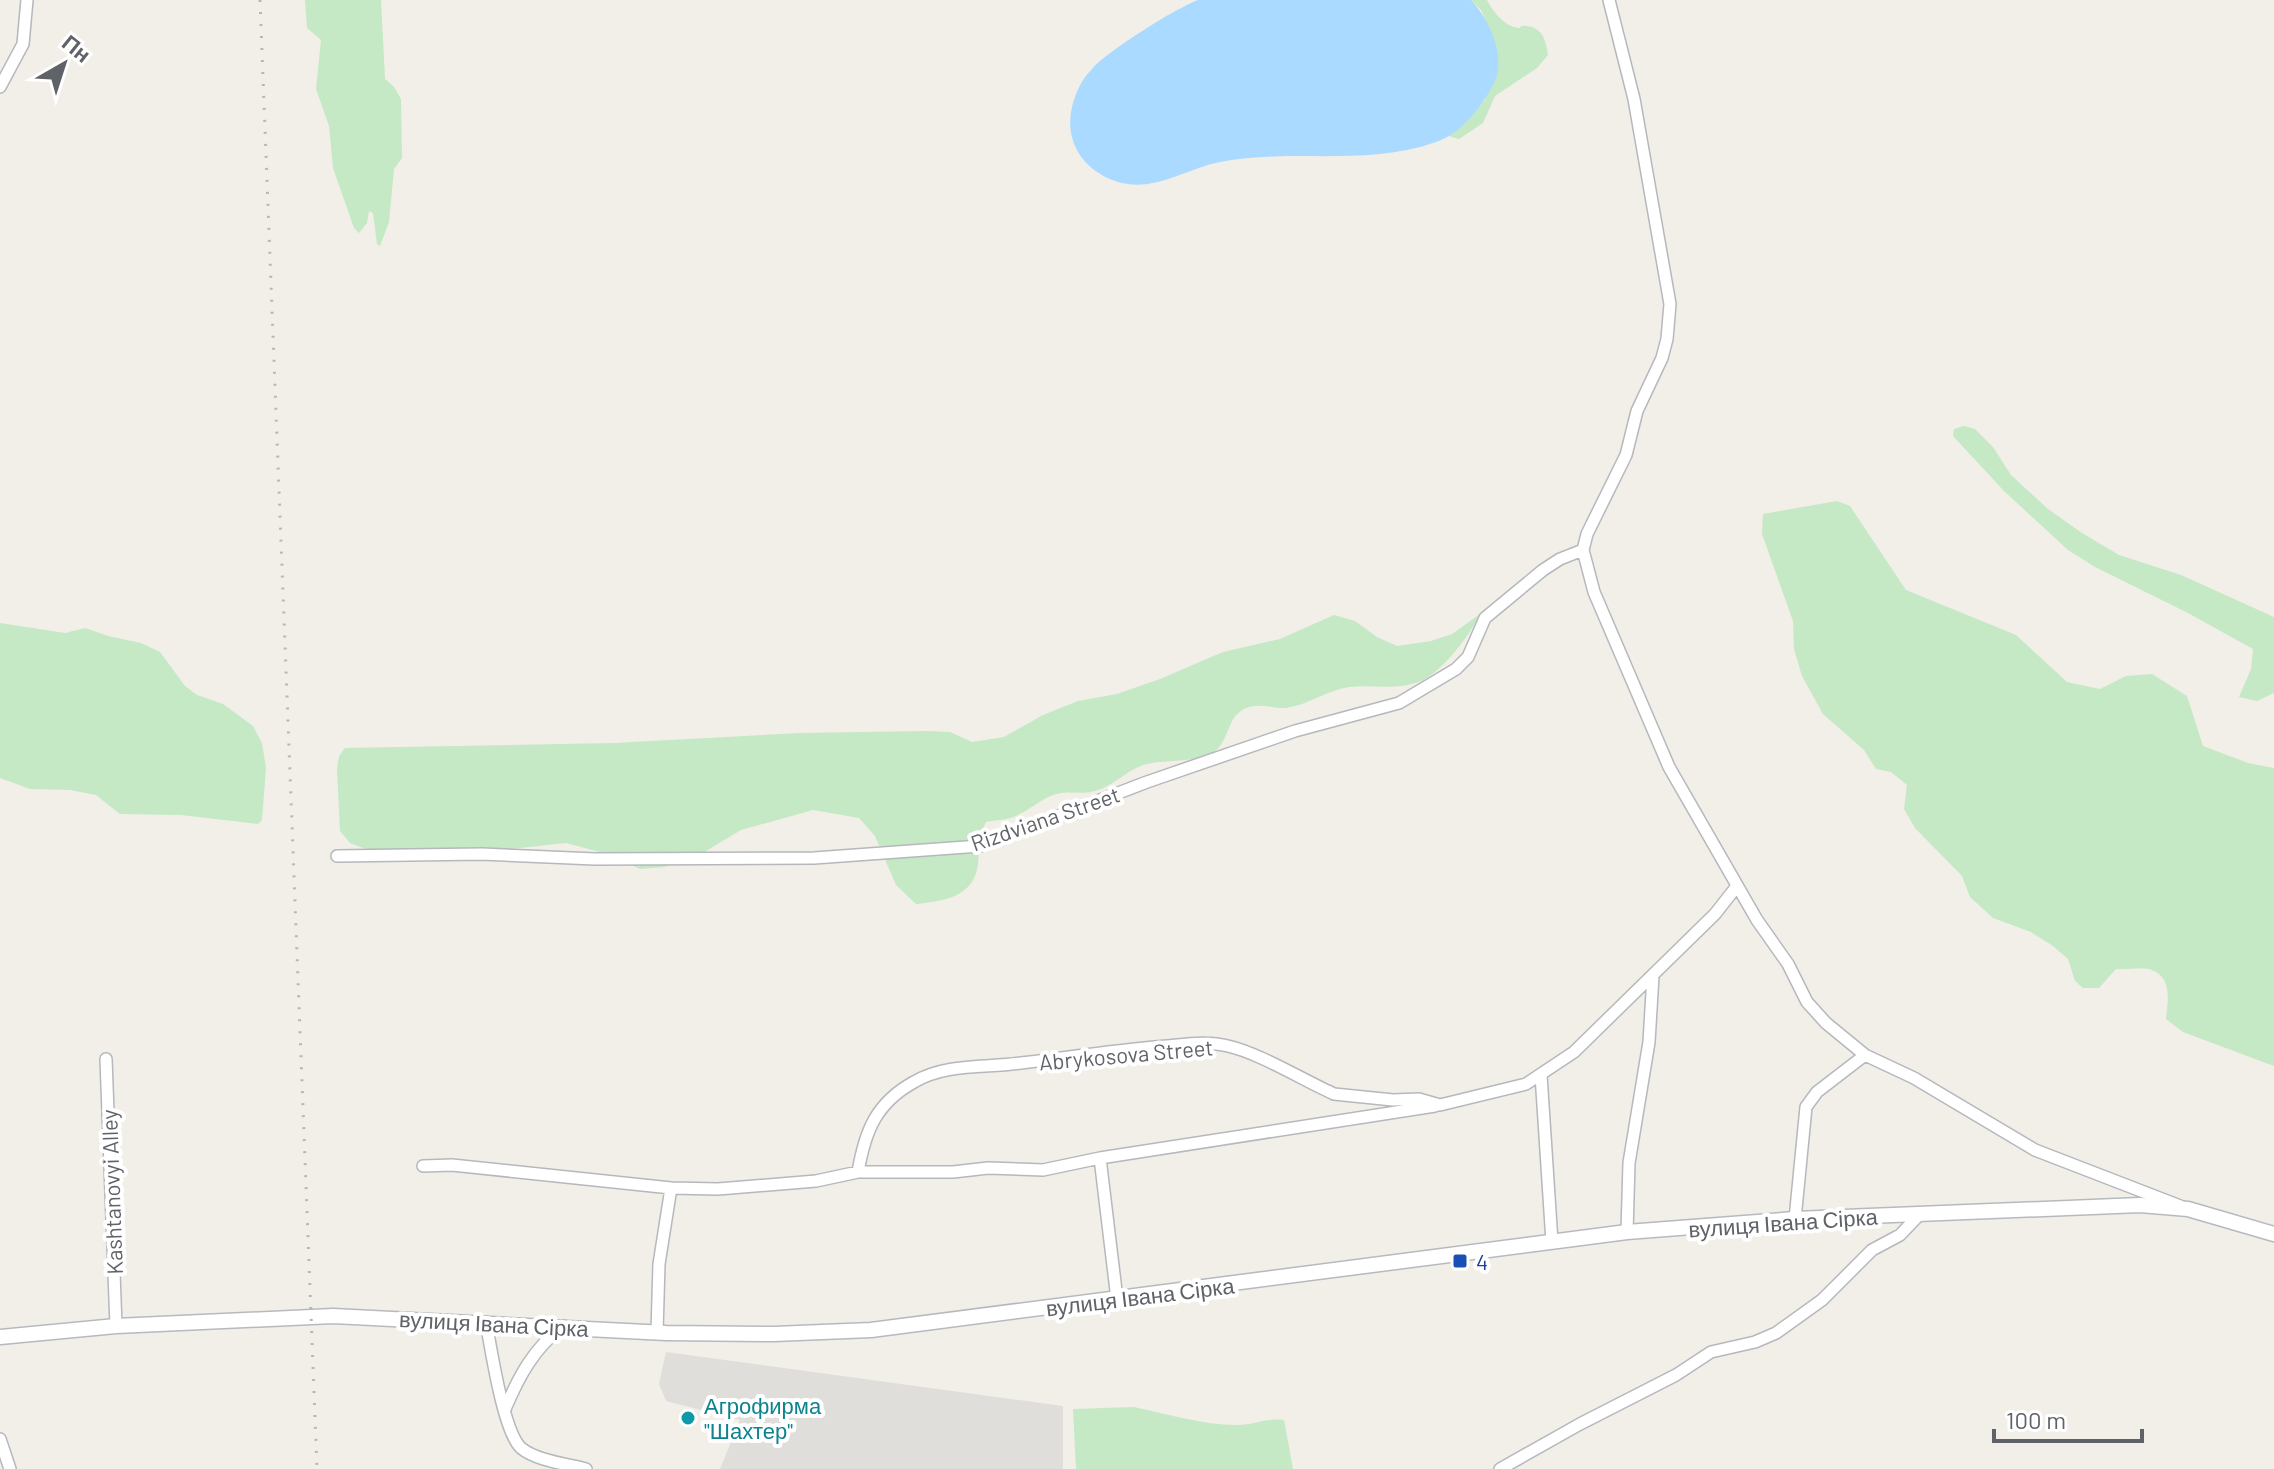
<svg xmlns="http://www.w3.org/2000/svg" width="2274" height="1469" font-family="Barlow,sans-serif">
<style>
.industrial{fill:#e0deda}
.green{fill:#c5e8c5}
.water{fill:#aadaff}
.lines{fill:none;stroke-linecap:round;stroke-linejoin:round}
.street-casing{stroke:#b5b8bc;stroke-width:14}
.secondary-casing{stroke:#b6babf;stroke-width:17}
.street{stroke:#fff;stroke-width:11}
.secondary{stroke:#fff;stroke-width:14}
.rail{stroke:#b6b7b8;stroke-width:3;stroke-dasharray:2 10;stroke-linecap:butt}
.transit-dot{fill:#1a4fb4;stroke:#fff;stroke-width:3}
.culture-dot{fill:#0f9aa8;stroke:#fff;stroke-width:3}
.labels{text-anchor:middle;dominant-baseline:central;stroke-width:8;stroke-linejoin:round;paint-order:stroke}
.street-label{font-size:22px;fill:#5f6368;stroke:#fff}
.transit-label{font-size:22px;fill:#164399;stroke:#fff;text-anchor:start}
.culture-label{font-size:22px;fill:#0d838f;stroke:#fff;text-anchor:start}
</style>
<rect width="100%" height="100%" fill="#f1efe8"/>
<path class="industrial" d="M 666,1352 L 1063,1406 L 1063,1469 L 720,1469 L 740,1420 L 666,1401 L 659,1384 Z"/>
<path class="green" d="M 305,0 L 381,0 L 385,79 L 394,87 L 401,99 L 402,158 L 394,169 L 389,222 L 380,246 L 377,244 L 373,213 L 369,211 L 367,223 L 359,233 L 354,228 L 333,168 L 329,126 L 316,89 L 321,40 L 307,28 Z
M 1471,0 L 1487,0 C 1492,10 1503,24 1514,27 C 1526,30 1515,25 1527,26 C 1543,28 1546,41 1548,55 L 1537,68 L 1495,96 L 1483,123 L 1459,139 L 1449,136 L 1485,100 L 1489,29 L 1481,10 Z
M 1964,426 L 1975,429 L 1993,447 L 2011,475 L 2048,509 L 2082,533 L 2119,555 L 2181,575 L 2274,617 L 2274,693 L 2257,701 L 2239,697 L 2251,669 L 2253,649 L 2188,613 L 2095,567 L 2068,550 L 2004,491 L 1953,436 L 1954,429 Z
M 1837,501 L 1850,506 L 1906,590 L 2016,635 L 2067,682 L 2100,689 L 2126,676 L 2152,674 L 2187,696 L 2203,746 L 2248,763 L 2274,768 L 2274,1066 L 2183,1032 L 2166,1019 C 2168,1000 2173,976 2149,969 C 2140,967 2126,970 2116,969 L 2099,988 L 2083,988 L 2075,981 L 2068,959 L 2053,946 L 2031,932 L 1993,918 L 1970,897 L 1962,876 L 1915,828 L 1904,809 L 1907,785 L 1891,772 L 1876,769 L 1864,750 L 1823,714 L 1802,676 L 1794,649 L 1793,621 L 1762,534 L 1763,514 Z
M 1480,614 C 1470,635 1443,671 1421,681 C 1397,691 1374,684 1349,687 C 1327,690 1308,705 1286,708 C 1272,709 1259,702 1244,709 C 1227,717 1230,740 1214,752 C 1199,763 1163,759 1143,765 C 1126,771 1112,787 1095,791 C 1082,795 1067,790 1053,795 C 1040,800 1029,810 1016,816 C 1007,820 996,820 986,822 C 975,844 980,842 978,864 C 974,898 942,901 916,904 L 896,885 L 875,836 L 859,818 L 813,810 L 741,830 L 696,857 L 664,867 L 640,869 L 611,855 L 566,843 L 501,850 L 368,850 L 350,843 L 340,831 L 337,769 L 339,756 L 345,748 L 614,743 L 799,733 L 927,731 L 950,732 L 972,742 L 1004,737 L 1043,715 L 1078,701 L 1117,694 L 1160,679 L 1223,652 L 1280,639 L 1334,615 L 1355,621 L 1377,637 L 1397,646 L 1431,641 L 1452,634 Z
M 0,623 L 65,633 L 85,628 L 108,636 L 141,643 L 160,652 L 185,686 L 197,695 L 223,704 L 253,726 L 262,743 L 266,768 L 262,820 L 258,824 L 181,815 L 120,814 L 96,795 L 70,790 L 30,789 L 0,778 Z
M 1134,1407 C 1168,1414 1206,1426 1240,1425 C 1256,1424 1268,1418 1284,1420 L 1293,1469 L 1076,1469 L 1073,1409 Z"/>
<path class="water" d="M 1198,0 L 1471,0 C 1489,19 1507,57 1494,83 C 1483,105 1461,134 1436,142 C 1366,167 1292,148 1220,162 C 1184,169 1153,194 1115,181 C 1079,168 1062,136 1074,100 C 1078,88 1083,78 1092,69 C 1106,52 1176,8 1198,0 Z"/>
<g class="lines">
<defs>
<path id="street" d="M 1609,0 L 1634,99 L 1670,304 L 1667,339 L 1662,358 L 1637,411 L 1626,455 L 1587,534 L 1583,550 L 1594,592 L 1669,767 L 1757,920 L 1788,964 L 1807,1002 L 1826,1023 L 1865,1055 L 1914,1078 L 2035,1150 L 2180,1206
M 0,87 L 23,44 L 27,0
M 337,856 L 482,854 L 595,859 L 814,858 L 980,846 L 1147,782 L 1295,731 L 1399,703 L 1456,669 L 1468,657 L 1485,618 L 1543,570 L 1560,559 L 1583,550
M 106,1059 L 116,1326
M 1541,1075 L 1552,1242
M 1100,1158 L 1117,1299
M 423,1166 L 452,1165 L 671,1188 L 718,1189 L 816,1181 L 858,1172 L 953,1172 L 988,1168 L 1043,1170 L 1100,1158 L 1435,1106
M 858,1172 C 865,1131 876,1103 914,1082 C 946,1063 986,1068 1021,1063 C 1070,1057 1118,1050 1167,1046 C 1188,1044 1208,1041 1228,1046 C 1259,1053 1303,1080 1334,1094 L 1393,1100 L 1419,1099 L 1440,1105 L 1526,1084 L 1574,1052 L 1715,914 L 1737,886
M 1795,1219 L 1806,1107 L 1817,1092 L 1865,1055
M 1627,1232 L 1629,1163 L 1649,1042 L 1653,976
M 486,1322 C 491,1348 503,1431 521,1448 C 537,1461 567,1464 586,1469
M 657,1332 L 659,1264 L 671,1188
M 505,1409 C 519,1376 534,1348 563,1326
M 0,1439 L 10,1469
M 1500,1469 L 1580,1424 L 1676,1375 L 1711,1352 L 1755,1342 L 1776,1333 L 1822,1300 L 1872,1250 L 1900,1235 L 1920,1214"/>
<path id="secondary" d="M 0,1337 L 116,1326 L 333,1316 L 666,1333 L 774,1334 L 871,1330 L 1627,1232 L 1795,1219 L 2140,1205 L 2188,1209 L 2274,1234"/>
</defs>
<use href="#street" class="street-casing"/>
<use href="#secondary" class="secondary-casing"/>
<use href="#street" class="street"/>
<use href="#secondary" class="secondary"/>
<path class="rail" d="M 260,0 L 317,1469"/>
</g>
<rect class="transit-dot" x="1452" y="1253" width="16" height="16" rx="4"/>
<circle class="culture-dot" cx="688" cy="1418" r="8"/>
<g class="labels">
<g class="street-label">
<text transform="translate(1045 818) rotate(-19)">Rizdviana Street</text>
<text transform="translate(1126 1054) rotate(-5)">Abrykosova Street</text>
<text transform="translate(111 1192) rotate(-92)">Kashtanovyi Alley</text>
<text transform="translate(1783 1222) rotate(-4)">вулиця Івана Сірка</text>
<text transform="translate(1140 1296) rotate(-7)">вулиця Івана Сірка</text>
<text transform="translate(494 1323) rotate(3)">вулиця Івана Сірка</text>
</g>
<g class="transit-label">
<text x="1476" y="1261">4</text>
</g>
<g class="culture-label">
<text x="704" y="1405">Агрофирма<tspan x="704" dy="25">"Шахтер"</tspan></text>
</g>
</g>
<g transform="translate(64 64) rotate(39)" stroke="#ffffff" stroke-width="6" paint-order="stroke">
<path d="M0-6L14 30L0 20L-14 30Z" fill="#5f6368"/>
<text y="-12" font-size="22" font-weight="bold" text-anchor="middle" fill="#5f6368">Пн</text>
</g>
<path d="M1994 1429v12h148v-12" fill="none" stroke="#5f6368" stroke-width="4"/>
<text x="2006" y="1429" font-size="24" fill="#5f6368" stroke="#ffffff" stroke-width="6" paint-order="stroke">100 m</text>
</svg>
